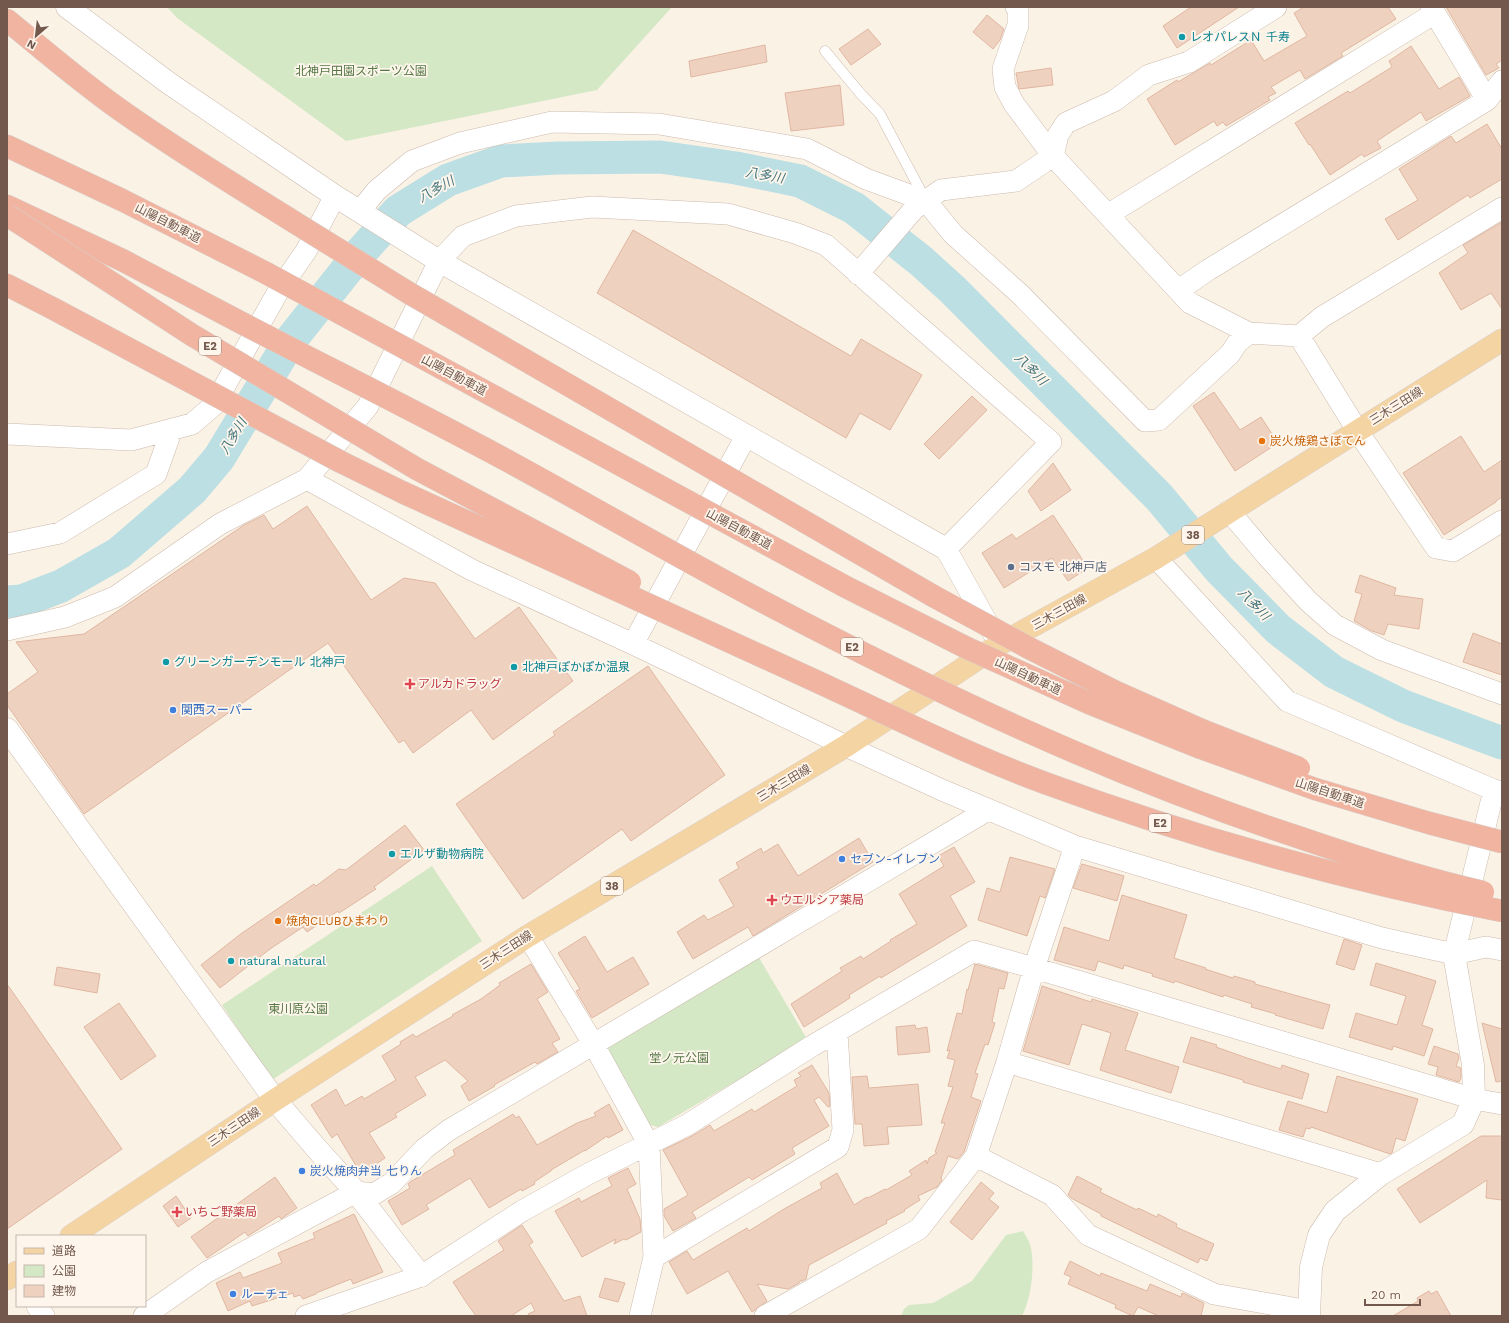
<svg xmlns="http://www.w3.org/2000/svg" width="1509" height="1323" font-family="'Work Sans','Noto Sans JP',sans-serif">
<style>
.green{fill:#d4e8c5}
.lines{fill:none;stroke-linecap:round;stroke-linejoin:round}
.river{stroke:#bcdfe3;stroke-width:33}
.building{fill:#efd1c0;stroke:#e0b7a1}
.service-casing{stroke:#ccbaad;stroke-width:11}
.minor-casing{stroke:#ccbaad;stroke-width:22}
.tertiary-casing{stroke:#ccbaad;stroke-width:23}
.primary-casing{stroke:#d8d1cd;stroke-width:23}
.motorway-casing{stroke:#d8d1cd;stroke-width:23}
.service{stroke:#fff;stroke-width:10}
.minor{stroke:#fff;stroke-width:21}
.tertiary{stroke:#fff;stroke-width:22}
.primary{stroke:#f5d4a3;stroke-width:22}
.motorway{stroke:#f1b4a1;stroke-width:22}
.motorway-bridge-casing{stroke:#d8d1cd;stroke-width:23;stroke-linecap:butt}
.motorway-bridge{stroke:#f1b4a1;stroke-width:22}
.culture-dot{fill:#0f9aa8;stroke:#fef6ec;stroke-width:1.5}
.food-dot{fill:#e8710a;stroke:#fef6ec;stroke-width:1.5}
.service-dot{fill:#5c6f8a;stroke:#fef6ec;stroke-width:1.5}
.health-dot{fill:#e0444e;stroke:#fef6ec;stroke-width:1.5}
.shop-dot{fill:#3f7fe0;stroke:#fef6ec;stroke-width:1.5}
.labels{text-anchor:middle;dominant-baseline:central;stroke-width:3.5;stroke-linejoin:round;paint-order:stroke}
.shield{fill:#fef6ec;stroke:#9d887d;stroke-width:1}
.shield-label{font-size:11px;font-weight:bold;fill:#73594d}
.culture-label{font-size:12px;fill:#0d838f;stroke:#fef6ec;text-anchor:start}
.park-label{font-size:12px;fill:#557845;stroke:#fef6ec}
.street-label{font-size:12px;fill:#73594d;stroke:#fef6ec}
.food-label{font-size:12px;fill:#c56008;stroke:#fef6ec;text-anchor:start}
.service-label{font-size:12px;fill:#4e5e75;stroke:#fef6ec;text-anchor:start}
.health-label{font-size:12px;fill:#be3a42;stroke:#fef6ec;text-anchor:start}
.shop-label{font-size:12px;fill:#366cbe;stroke:#fef6ec;text-anchor:start}
.water-label{font-size:13px;font-style:italic;fill:#44767e;stroke:#fef6ec}
</style>
<rect width="100%" height="100%" fill="#fbf2e6"/>
<path class="green" d="M 167,7 L 672,7 L 597,90 L 346,141 L 177,18 Z
M 432,866 L 482,941 L 272,1080 L 222,1005 Z
M 758,956 L 807,1039 L 658,1127 L 646,1124 L 607,1053 L 610,1043 Z
M 1023,1231 C 1026,1236 1030,1242 1031,1248 C 1035,1267 1031,1299 1022,1316 L 901,1316 L 904,1309 L 909,1305 L 933,1303 L 972,1281 L 1006,1235 Z"/>
<g class="lines">
<path class="river" d="M 7,602 L 22,601 L 61,586 L 119,553 L 192,490 L 219,458 L 290,341 L 361,252 L 398,211 L 448,180 L 501,161 L 558,158 L 660,157 L 736,168 L 800,181 L 854,208 L 921,261 L 953,290 L 1159,497 L 1219,569 L 1278,629 L 1334,672 L 1403,706 L 1502,743"/>
</g>
<path class="building" d="M 1191,7 L 1239,7 L 1177,48 L 1163,26 Z
M 1304,7 L 1388,7 L 1396,19 L 1341,53 L 1343,56 L 1305,79 L 1300,70 L 1271,87 L 1276,93 L 1268,97 L 1270,100 L 1226,126 L 1223,122 L 1217,126 L 1214,121 L 1175,145 L 1147,99 L 1177,80 L 1178,82 L 1210,63 L 1211,65 L 1251,40 L 1264,61 L 1307,36 L 1294,13 Z
M 1446,7 L 1502,7 L 1502,60 L 1496,64 L 1499,68 L 1486,75 Z
M 987,15 L 1004,29 L 1000,40 L 993,49 L 973,32 Z
M 868,29 L 881,44 L 851,65 L 839,49 Z
M 765,45 L 767,62 L 691,77 L 689,61 Z
M 1411,46 L 1439,89 L 1459,77 L 1470,96 L 1426,121 L 1421,112 L 1377,141 L 1381,148 L 1364,157 L 1362,154 L 1330,175 L 1310,144 L 1309,145 L 1295,123 L 1348,91 L 1350,93 L 1392,67 L 1389,61 Z
M 1051,68 L 1053,85 L 1019,89 L 1016,73 Z
M 840,85 L 844,125 L 791,131 L 785,93 Z
M 1487,124 L 1502,149 L 1502,179 L 1470,198 L 1468,195 L 1398,240 L 1385,219 L 1418,200 L 1399,169 L 1451,136 L 1456,143 Z
M 1502,222 L 1502,309 L 1491,293 L 1461,310 L 1439,273 L 1468,253 L 1463,245 Z
M 633,230 L 851,356 L 861,339 L 922,375 L 890,430 L 860,413 L 846,438 L 597,293 Z
M 1214,392 L 1240,430 L 1261,417 L 1278,443 L 1235,471 L 1193,406 Z
M 972,396 L 987,410 L 939,459 L 924,444 Z
M 1461,436 L 1484,472 L 1502,460 L 1502,497 L 1496,501 L 1496,502 L 1444,535 L 1403,473 Z
M 1053,463 L 1071,490 L 1041,511 L 1028,491 Z
M 307,506 L 371,600 L 404,578 L 435,583 L 475,639 L 519,607 L 573,681 L 493,740 L 471,710 L 413,753 L 404,740 L 399,743 L 328,643 L 84,814 L 7,705 L 7,694 L 38,672 L 16,642 L 84,634 L 244,525 L 264,515 L 273,529 Z
M 1053,515 L 1088,568 L 1068,581 L 1052,558 L 1004,588 L 982,553 L 1012,534 L 1016,539 Z
M 1360,575 L 1396,588 L 1394,595 L 1423,599 L 1419,629 L 1388,624 L 1384,635 L 1372,631 L 1354,621 L 1362,594 L 1355,592 Z
M 1473,633 L 1502,644 L 1502,675 L 1463,662 Z
M 648,666 L 725,775 L 631,841 L 622,829 L 523,899 L 456,804 L 555,735 L 553,732 Z
M 405,825 L 424,850 L 374,887 L 376,889 L 339,913 L 338,911 L 307,932 L 303,927 L 270,949 L 220,988 L 201,965 L 242,933 L 314,884 L 316,886 L 339,869 L 346,870 Z
M 859,838 L 873,862 L 753,936 L 748,927 L 693,959 L 677,932 L 704,915 L 708,920 L 734,906 L 719,880 L 739,868 L 736,863 L 761,848 L 763,853 L 778,844 L 798,876 Z
M 954,847 L 975,882 L 950,896 L 967,926 L 881,978 L 880,976 L 849,995 L 850,998 L 804,1027 L 791,1004 L 842,971 L 840,968 L 861,956 L 863,959 L 891,941 L 890,940 L 917,924 L 899,894 L 944,866 L 938,856 Z
M 1010,857 L 1055,869 L 1045,898 L 1040,896 L 1027,936 L 978,920 L 987,888 L 1000,892 Z
M 1082,864 L 1124,876 L 1117,901 L 1073,888 Z
M 1122,895 L 1187,915 L 1174,958 L 1206,968 L 1205,969 L 1233,978 L 1234,976 L 1255,982 L 1255,984 L 1330,1005 L 1323,1029 L 1275,1015 L 1276,1014 L 1251,1007 L 1252,1004 L 1224,995 L 1223,997 L 1175,981 L 1174,983 L 1152,976 L 1153,974 L 1124,965 L 1123,969 L 1098,961 L 1095,971 L 1054,960 L 1064,927 L 1109,941 Z
M 585,936 L 607,972 L 633,957 L 649,984 L 592,1018 L 576,991 L 580,989 L 558,953 Z
M 1344,939 L 1362,945 L 1354,970 L 1336,964 Z
M 1376,963 L 1436,981 L 1422,1025 L 1433,1029 L 1424,1056 L 1393,1046 L 1392,1050 L 1349,1037 L 1356,1013 L 1397,1025 L 1406,996 L 1370,985 Z
M 531,964 L 548,992 L 537,999 L 560,1039 L 552,1043 L 558,1052 L 537,1064 L 535,1062 L 494,1085 L 495,1086 L 469,1101 L 461,1086 L 468,1081 L 445,1060 L 415,1077 L 426,1095 L 395,1114 L 397,1117 L 369,1133 L 385,1158 L 361,1174 L 337,1134 L 332,1138 L 311,1105 L 336,1089 L 345,1106 L 362,1096 L 364,1099 L 396,1080 L 382,1056 L 401,1044 L 400,1042 L 413,1034 L 416,1037 L 453,1016 L 452,1015 L 481,999 L 500,985 L 499,983 Z
M 975,964 L 1008,973 L 1004,989 L 999,988 L 992,1022 L 995,1023 L 988,1045 L 985,1044 L 975,1073 L 978,1074 L 971,1097 L 981,1101 L 964,1152 L 958,1159 L 948,1156 L 941,1178 L 942,1180 L 937,1187 L 918,1196 L 920,1200 L 904,1210 L 905,1211 L 886,1221 L 887,1223 L 809,1265 L 806,1279 L 802,1281 L 800,1281 L 799,1283 L 788,1289 L 757,1284 L 767,1301 L 752,1312 L 728,1271 L 687,1294 L 669,1262 L 687,1251 L 693,1260 L 747,1228 L 749,1231 L 784,1209 L 822,1188 L 820,1183 L 837,1173 L 854,1205 L 867,1197 L 868,1198 L 885,1189 L 886,1190 L 912,1175 L 909,1171 L 926,1160 L 927,1164 L 929,1158 L 937,1153 L 935,1152 L 945,1123 L 941,1123 L 953,1087 L 948,1086 L 955,1060 L 947,1058 L 950,1050 L 947,1051 L 957,1013 L 962,1014 L 967,989 L 968,990 Z
M 57,967 L 100,974 L 97,993 L 54,985 Z
M 7,984 L 122,1149 L 7,1229 Z
M 1042,986 L 1091,1002 L 1092,999 L 1138,1013 L 1125,1050 L 1179,1067 L 1171,1093 L 1100,1070 L 1111,1033 L 1082,1024 L 1069,1065 L 1023,1051 Z
M 119,1003 L 156,1056 L 121,1080 L 84,1027 Z
M 1482,1023 L 1502,1029 L 1502,1081 L 1496,1082 Z
M 915,1025 L 916,1029 L 927,1027 L 930,1052 L 898,1055 L 896,1027 Z
M 1191,1037 L 1217,1045 L 1216,1047 L 1247,1058 L 1281,1069 L 1282,1065 L 1309,1074 L 1302,1099 L 1243,1082 L 1243,1080 L 1183,1062 Z
M 1434,1046 L 1458,1054 L 1459,1058 L 1456,1066 L 1461,1068 L 1461,1078 L 1459,1082 L 1436,1075 L 1438,1067 L 1428,1064 Z
M 812,1065 L 829,1093 L 830,1106 L 828,1107 L 819,1097 L 814,1100 L 829,1126 L 792,1148 L 795,1154 L 752,1180 L 749,1177 L 692,1212 L 696,1218 L 673,1231 L 664,1216 L 664,1209 L 688,1195 L 663,1150 L 692,1136 L 710,1125 L 714,1131 L 752,1109 L 754,1112 L 797,1086 L 794,1080 L 801,1076 L 798,1073 Z
M 867,1076 L 869,1088 L 918,1084 L 922,1125 L 887,1127 L 889,1144 L 864,1146 L 862,1124 L 855,1124 L 852,1077 Z
M 1337,1076 L 1418,1099 L 1405,1141 L 1396,1138 L 1392,1153 L 1390,1154 L 1311,1127 L 1310,1129 L 1306,1128 L 1303,1137 L 1279,1130 L 1288,1101 L 1327,1113 Z
M 609,1104 L 623,1130 L 608,1138 L 607,1136 L 585,1151 L 585,1150 L 551,1170 L 551,1171 L 534,1182 L 535,1184 L 522,1191 L 521,1189 L 489,1208 L 470,1178 L 426,1205 L 429,1209 L 402,1225 L 388,1201 L 410,1188 L 408,1184 L 410,1182 L 455,1155 L 453,1150 L 513,1114 L 516,1118 L 519,1116 L 537,1145 L 577,1123 L 596,1116 L 594,1113 Z
M 1481,1136 L 1502,1136 L 1502,1200 L 1486,1198 L 1487,1180 L 1420,1223 L 1397,1189 Z
M 628,1168 L 636,1184 L 627,1189 L 640,1219 L 641,1232 L 626,1240 L 624,1239 L 614,1244 L 616,1239 L 582,1257 L 555,1211 L 579,1198 L 581,1202 L 612,1186 L 608,1178 Z
M 1077,1176 L 1102,1189 L 1100,1192 L 1137,1210 L 1138,1208 L 1157,1217 L 1158,1214 L 1177,1224 L 1176,1227 L 1214,1244 L 1207,1261 L 1200,1258 L 1198,1263 L 1101,1216 L 1101,1214 L 1071,1198 L 1068,1195 Z
M 275,1177 L 297,1208 L 281,1219 L 279,1216 L 248,1236 L 245,1232 L 207,1258 L 191,1237 Z
M 981,1182 L 994,1193 L 989,1199 L 999,1207 L 972,1240 L 950,1222 Z
M 176,1196 L 191,1218 L 178,1227 L 163,1206 Z
M 354,1214 L 383,1272 L 353,1284 L 351,1279 L 316,1293 L 316,1294 L 303,1299 L 300,1295 L 294,1297 L 293,1293 L 252,1306 L 250,1301 L 228,1311 L 216,1283 L 240,1272 L 243,1278 L 282,1263 L 278,1253 L 315,1238 L 313,1233 Z
M 522,1225 L 533,1242 L 529,1245 L 564,1301 L 580,1296 L 587,1316 L 529,1316 L 528,1314 L 535,1311 L 531,1303 L 511,1316 L 476,1316 L 466,1302 L 453,1282 L 504,1250 L 498,1241 Z
M 1070,1261 L 1100,1276 L 1101,1273 L 1147,1291 L 1150,1284 L 1181,1297 L 1182,1293 L 1185,1294 L 1204,1303 L 1201,1316 L 1159,1316 L 1138,1307 L 1133,1316 L 1115,1308 L 1116,1305 L 1068,1284 L 1071,1277 L 1064,1274 Z
M 605,1278 L 625,1283 L 618,1302 L 599,1297 Z
M 1429,1291 L 1431,1294 L 1437,1291 L 1451,1316 L 1393,1316 L 1418,1301 L 1417,1298 Z"/>
<g class="lines">
<defs>
<path id="service" d="M 825,51 L 860,93 L 880,114 L 925,199"/>
<path id="minor" d="M 1016,7 L 1018,10 L 1018,25 L 1003,69 L 1005,87 L 1014,104 L 1053,156 L 1190,303 L 1249,333
M 1431,7 L 1487,100 L 1502,81
M 360,211 L 377,190 L 412,161 L 460,143 L 552,122 L 659,124 L 807,149 L 866,179 L 926,201 L 953,234 L 1021,295 L 1145,421 L 1159,420 L 1230,354 L 1238,342 L 1249,333 L 1299,336 L 1357,430 L 1436,548 L 1453,551 L 1502,521
M 1109,214 L 1435,13
M 858,274 L 914,209 L 941,190 L 1016,181 L 1053,156 L 1058,135 L 1066,123 L 1114,101 L 1149,75 L 1189,62 L 1276,7
M 1179,290 L 1208,270 L 1487,100
M 1299,336 L 1322,317 L 1502,208
M 7,434 L 131,440 L 192,424 L 214,405 L 279,290 L 306,251 L 335,196
M 307,479 L 472,570 L 633,644 L 846,746 L 942,790 L 1075,846 L 1382,938 L 1454,954 L 1486,947 L 1502,950
M 1229,511 L 1267,556 L 1308,601 L 1335,625 L 1382,650 L 1502,694
M 7,544 L 60,533 L 156,474 L 172,429
M 1156,558 L 1287,701 L 1494,790 L 1502,792
M 7,630 L 65,617 L 115,597 L 220,524 L 307,479 L 368,406 L 439,261 L 463,236 L 516,216 L 592,207 L 728,214 L 795,233 L 826,245 L 1051,442 L 946,549 L 993,633
M 633,644 L 746,436
M 528,936 L 594,1045 L 649,1145 L 654,1257 L 640,1316
M 1454,954 L 1494,790
M 1007,1062 L 1381,1174
M 976,1156 L 1052,1195 L 1088,1235 L 1214,1294 L 1309,1311
M 654,1257 L 838,1147 L 843,1130 L 837,1032
M 37,1306 L 44,1316
M 144,1316 L 207,1272 L 356,1192 L 374,1194 L 392,1183 L 424,1149 L 449,1130 C 630,1024 808,916 988,810
M 306,1316 L 421,1276 L 522,1211 L 588,1174 L 687,1125 L 812,1046 L 974,951 L 1034,968 L 1075,846
M 765,1316 L 919,1229 L 976,1156 L 1007,1062 L 1034,968 L 1474,1099 L 1502,1104"/>
<path id="tertiary" d="M 67,7 L 170,84 L 335,196 L 439,261 L 946,549
M 7,729 L 275,1100 L 317,1149 L 356,1192 L 421,1276
M 1309,1316 L 1311,1267 L 1319,1235 L 1335,1211 L 1381,1174 L 1463,1124 L 1474,1099 L 1473,1065 L 1454,954"/>
<path id="primary" d="M 71,1236 L 275,1100 L 528,936 L 846,746 L 1000,644 L 1156,558 L 1502,340
M 7,1279 L 17,1272"/>
<path id="motorway" d="M 7,20 C 46,52 84,85 126,114 C 180,152 238,187 294,222
M 7,146 L 122,200 L 266,273
M 7,206 L 122,260 L 236,320
M 7,285 L 52,308"/>
</defs>
<use href="#service" class="service-casing"/>
<use href="#minor" class="minor-casing"/>
<use href="#tertiary" class="tertiary-casing"/>
<use href="#primary" class="primary-casing"/>
<use href="#motorway" class="motorway-casing"/>
<use href="#service" class="service"/>
<use href="#minor" class="minor"/>
<use href="#tertiary" class="tertiary"/>
<use href="#primary" class="primary"/>
<use href="#motorway" class="motorway"/>
<defs>
<path id="motorway-bridge" d="M 7,215 L 192,335 L 417,469 L 630,582
M 294,222 L 409,293 L 935,597 L 1029,648 L 1116,692 L 1204,731 L 1299,768
M 266,273 L 846,587 L 967,648 L 1089,703 L 1201,748 L 1315,789 L 1429,823 L 1502,842
M 52,308 L 341,462 L 402,492 C 537,555 672,616 807,677 C 886,713 964,753 1045,783 C 1194,838 1346,880 1502,911
M 236,320 C 326,367 417,412 506,460 C 589,505 671,553 754,597 C 930,690 1109,775 1298,837 C 1359,858 1420,878 1483,892"/>
</defs>
<use href="#motorway-bridge" class="motorway-bridge-casing"/>
<use href="#motorway-bridge" class="motorway-bridge"/>
</g>
<g class="culture-dot">
<circle cx="1182" cy="37" r="4"/>
<circle cx="166" cy="662" r="4"/>
<circle cx="514" cy="667" r="4"/>
<circle cx="392" cy="854" r="4"/>
<circle cx="231" cy="961" r="4"/>
</g>
<g class="food-dot">
<circle cx="1262" cy="441" r="4"/>
<circle cx="278" cy="921" r="4"/>
</g>
<circle class="service-dot" cx="1011" cy="567" r="4"/>
<g class="health-dot">
<path d="M408 678h4v4h4v4h-4v4h-4v-4h-4v-4h4z"/>
<path d="M770 894h4v4h4v4h-4v4h-4v-4h-4v-4h4z"/>
<path d="M175 1206h4v4h4v4h-4v4h-4v-4h-4v-4h4z"/>
</g>
<g class="shop-dot">
<circle cx="173" cy="710" r="4"/>
<circle cx="842" cy="859" r="4"/>
<circle cx="302" cy="1171" r="4"/>
<circle cx="233" cy="1294" r="4"/>
</g>
<g class="labels">
<g class="shield">
<rect x="199" y="337" width="22" height="18" rx="3"/>
<rect x="1182" y="526" width="22" height="18" rx="3"/>
<rect x="841" y="638" width="22" height="18" rx="3"/>
<rect x="1149" y="814" width="22" height="18" rx="3"/>
<rect x="601" y="877" width="22" height="18" rx="3"/>
</g>
<g class="shield-label">
<text x="210" y="346">E2</text>
<text x="1193" y="535">38</text>
<text x="852" y="647">E2</text>
<text x="1160" y="823">E2</text>
<text x="612" y="886">38</text>
</g>
<g class="culture-label">
<text x="1190" y="37">レオパレスＮ 千寿</text>
<text x="174" y="662">グリーンガーデンモール 北神戸</text>
<text x="522" y="667">北神戸ぽかぽか温泉</text>
<text x="400" y="854">エルザ動物病院</text>
<text x="239" y="961">natural natural</text>
</g>
<g class="park-label">
<text x="361" y="71">北神戸田園スポーツ公園</text>
<text x="298" y="1009">東川原公園</text>
<text x="679" y="1058">堂ノ元公園</text>
</g>
<g class="street-label">
<text transform="translate(168 223) rotate(27)">山陽自動車道</text>
<text transform="translate(454 375) rotate(28)">山陽自動車道</text>
<text transform="translate(1396 406) rotate(-32)">三木三田線</text>
<text transform="translate(739 529) rotate(28)">山陽自動車道</text>
<text transform="translate(1059 612) rotate(-29)">三木三田線</text>
<text transform="translate(1028 676) rotate(25)">山陽自動車道</text>
<text transform="translate(784 783) rotate(-31)">三木三田線</text>
<text transform="translate(1330 793) rotate(18)">山陽自動車道</text>
<text transform="translate(506 950) rotate(-33)">三木三田線</text>
<text transform="translate(234 1127) rotate(-34)">三木三田線</text>
</g>
<g class="food-label">
<text x="1270" y="441">炭火焼鶏さぼてん</text>
<text x="286" y="921">焼肉CLUBひまわり</text>
</g>
<g class="service-label">
<text x="1019" y="567">コスモ 北神戸店</text>
</g>
<g class="health-label">
<text x="418" y="684">アルカドラッグ</text>
<text x="780" y="900">ウエルシア薬局</text>
<text x="185" y="1212">いちご野薬局</text>
</g>
<g class="shop-label">
<text x="181" y="710">関西スーパー</text>
<text x="850" y="859">セブン-イレブン</text>
<text x="310" y="1171">炭火焼肉弁当 七りん</text>
<text x="241" y="1294">ルーチェ</text>
</g>
<g class="water-label">
<text transform="translate(765 175) rotate(10)">八多川</text>
<text transform="translate(436 189) rotate(-29)">八多川</text>
<text transform="translate(1031 369) rotate(45)">八多川</text>
<text transform="translate(233 436) rotate(-59)">八多川</text>
<text transform="translate(1254 604) rotate(46)">八多川</text>
</g>
</g>
<rect width="1509" height="1323" fill="none" stroke="#73594d" stroke-width="16"/>
<rect x="16" y="1235" width="130" height="72" fill="#fef6ec" stroke="#c6b7ac"/>
<rect x="24" y="1248" width="20" height="6" fill="#f5d4a3" stroke="#c6b7ac"/>
<text x="52" y="1255" font-size="12" fill="#73594d">道路</text>
<rect x="24" y="1265" width="20" height="12" fill="#d4e8c5" stroke="#c6b7ac"/>
<text x="52" y="1275" font-size="12" fill="#73594d">公園</text>
<rect x="24" y="1285" width="20" height="12" fill="#efd1c0" stroke="#c6b7ac"/>
<text x="52" y="1295" font-size="12" fill="#73594d">建物</text>
<g transform="translate(36 36) rotate(208)" stroke="#fef6ec" stroke-width="3" paint-order="stroke">
<path d="M0-3L7 15L0 10L-7 15Z" fill="#73594d"/>
<text y="-6" font-size="11" font-weight="bold" text-anchor="middle" fill="#73594d">N</text>
</g>
<path d="M1365 1299v6h55v-6" fill="none" stroke="#73594d" stroke-width="2"/>
<text x="1371" y="1299" font-size="12" fill="#73594d" stroke="#fef6ec" stroke-width="3" paint-order="stroke">20 m</text>
</svg>
